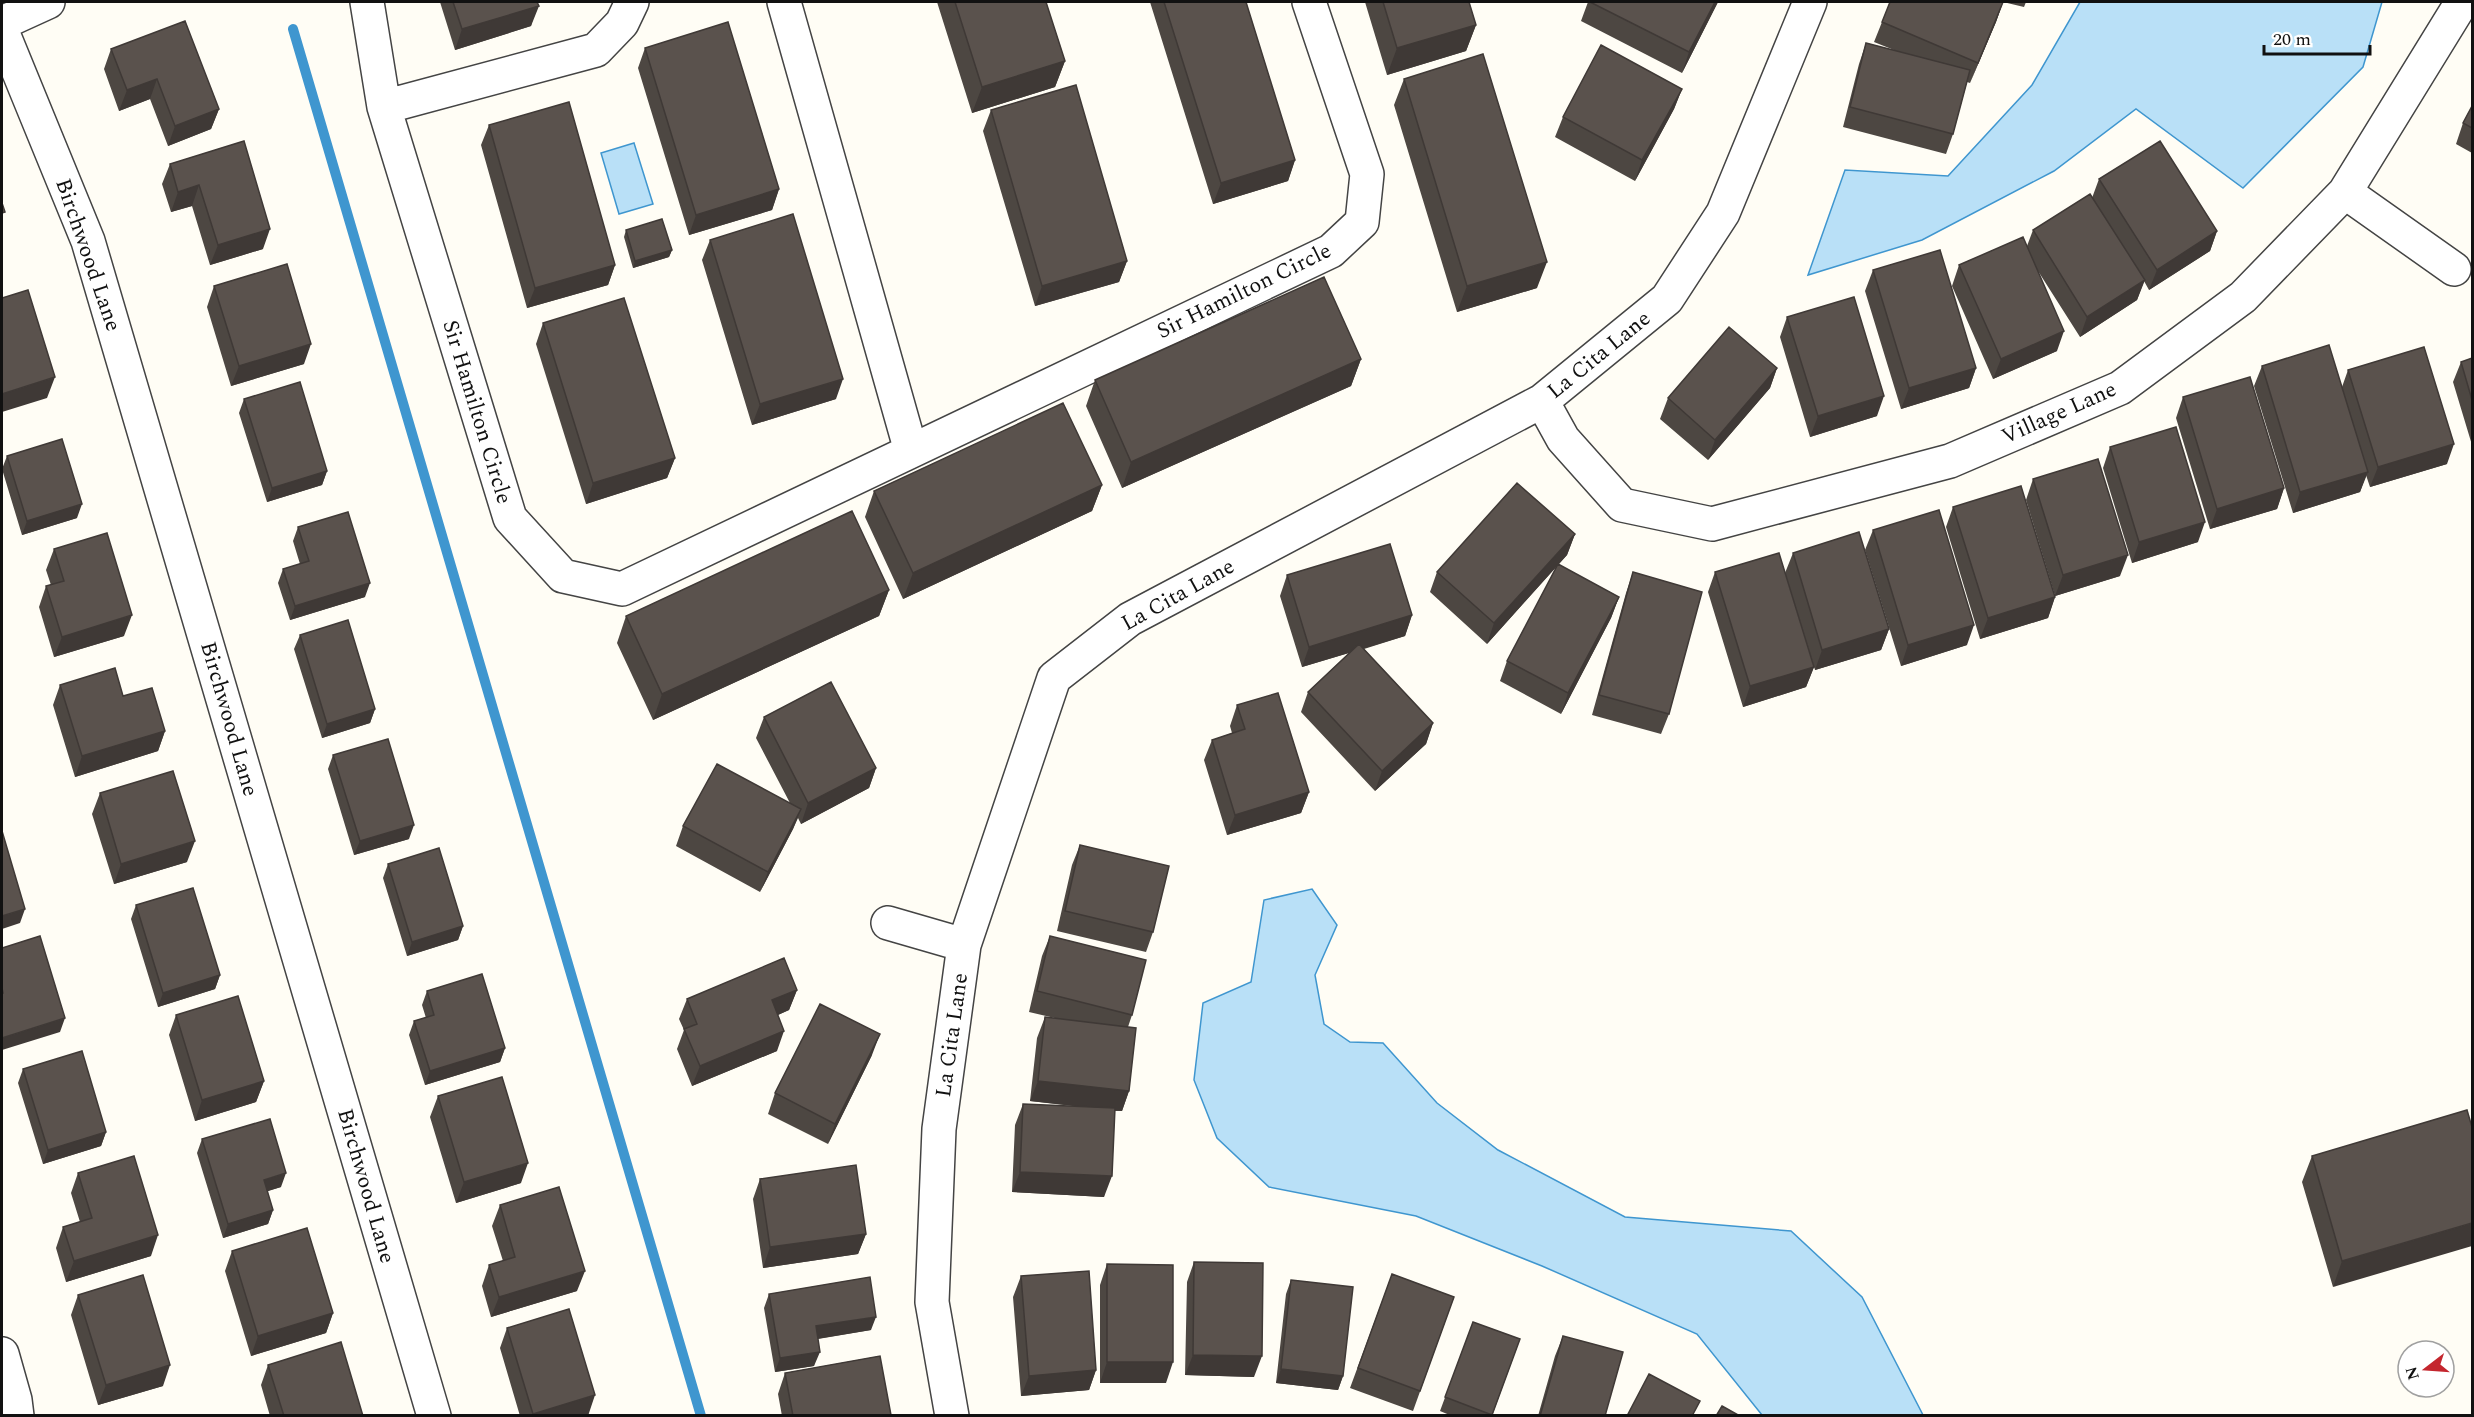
<svg xmlns="http://www.w3.org/2000/svg" width="2474" height="1417" font-family="Spectral,serif">
<style>
.water{fill:#b9e0f7;stroke:#3f96cf;stroke-width:1.5}
.lines{fill:none;stroke-linecap:round;stroke-linejoin:round}
.stream{stroke:#3f96cf;stroke-width:10}
.minor-casing{stroke:#444;stroke-width:36}
.minor{stroke:#fff;stroke-width:33}
.wall{fill:#4d4742}
.shaded-wall{fill:#3f3936}
.building{fill:#5a524d;stroke:#3f3936;stroke-width:1.5}
.labels{text-anchor:middle;dominant-baseline:central;stroke-width:6;stroke-linejoin:round;paint-order:stroke}
.street-label{font-size:22px;fill:#111;stroke:#fff}
</style>
<rect width="100%" height="100%" fill="#fffdf5"/>
<path class="water" d="M 2080,2 L 2382,2 L 2363,67 L 2243,188 L 2136,109 L 2054,171 L 1922,240 L 1808,275 L 1845,170 L 1948,176 L 2032,85 Z
M 634,143 L 653,204 L 619,214 L 601,153 Z
M 1312,889 L 1337,925 L 1315,975 L 1324,1024 L 1350,1042 L 1383,1043 L 1437,1103 L 1498,1150 L 1625,1217 L 1791,1231 L 1862,1297 L 1923,1415 L 1762,1415 L 1697,1334 L 1542,1266 L 1416,1216 L 1269,1187 L 1217,1138 L 1194,1080 L 1203,1003 L 1251,982 L 1264,900 Z"/>
<g class="lines">
<path class="stream" d="M 293,29 L 701,1416"/>
<defs>
<path id="minor" d="M 367,2 L 384,107 L 510,518 L 563,576 L 622,589 L 1331,251 L 1362,222 L 1367,174 L 1309,2
M 784,2 L 911,451
M 2,23 L 48,2
M 2,31 L 88,241 L 434,1416
M 384,107 L 596,50 L 622,23 L 632,2
M 2345,192 L 2454,269
M 1542,401 L 1563,439 L 1622,505 L 1712,524 L 1950,461 L 2120,388 L 2243,297 L 2345,192 L 2462,2
M 888,923 L 964,945
M 2,1354 L 15,1400 L 17,1416
M 952,1416 L 932,1302 L 939,1129 L 964,945 L 1054,678 L 1130,619 L 1542,401 L 1667,299 L 1723,213 L 1810,2"/>
</defs>
<use href="#minor" class="minor-casing"/>
<use href="#minor" class="minor"/>
</g>
<path class="wall" d="M 440,2 L 537,2 L 531,26 L 455,50 Z
M 937,2 L 1046,2 L 1065,61 L 1055,87 L 972,113 Z
M 1150,2 L 1246,2 L 1295,160 L 1288,181 L 1213,204 Z
M 1365,2 L 1469,2 L 1476,25 L 1466,51 L 1387,75 Z
M 1588,2 L 1718,2 L 1682,73 L 1581,21 Z
M 1890,2 L 2026,2 L 2024,7 L 2003,2 L 1996,22 L 1970,83 L 1967,82 L 1953,134 L 1946,154 L 1843,127 L 1859,64 L 1866,43 L 1894,50 L 1874,42 Z
M 645,48 L 779,189 L 772,210 L 689,235 L 638,68 Z
M 111,49 L 219,109 L 211,129 L 168,146 L 150,99 L 119,111 L 104,69 Z
M 1404,79 L 1537,288 L 1457,312 L 1394,105 Z
M 1682,89 L 1674,109 L 1635,181 L 1555,137 L 1563,117 Z
M 2472,106 L 2472,153 L 2456,144 L 2463,123 Z
M 991,110 L 1127,261 L 1119,282 L 1035,306 L 983,131 Z
M 489,125 L 615,265 L 608,285 L 527,308 L 481,145 Z
M 244,141 L 263,249 L 210,265 L 192,206 L 171,212 L 162,184 L 170,164 Z
M 2099,179 L 2217,231 L 2210,251 L 2149,290 L 2144,281 L 2137,300 L 2080,337 L 2038,271 L 2057,351 L 1993,379 L 1952,286 L 1959,265 L 2027,246 L 2033,230 L 2092,198 Z
M 626,230 L 672,250 L 669,257 L 633,268 L 624,237 Z
M 710,240 L 836,399 L 752,425 L 702,260 Z
M 1873,270 L 1976,368 L 1969,388 L 1901,409 L 1865,291 Z
M 214,286 L 304,364 L 231,386 L 207,307 Z
M 1787,317 L 1877,416 L 1810,437 L 1780,337 Z
M 543,323 L 675,458 L 667,478 L 586,504 L 536,344 Z
M 2472,358 L 2472,445 L 2453,382 L 2461,362 Z
M 1361,359 L 1351,386 L 1122,488 L 1086,406 L 1095,380 Z
M 2262,366 L 2342,387 L 2348,370 L 2447,464 L 2370,487 L 2366,475 L 2360,492 L 2293,513 L 2254,386 Z
M 1777,368 L 1770,388 L 1708,460 L 1660,419 L 1668,398 Z
M 2183,397 L 2284,488 L 2277,509 L 2210,529 L 2176,418 Z
M 244,399 L 327,471 L 322,485 L 267,502 L 239,413 Z
M 2110,447 L 2198,542 L 2132,563 L 2103,468 Z
M 7,456 L 77,518 L 22,535 L 2,469 Z
M 2033,479 L 2120,576 L 2055,596 L 2026,500 Z
M 1102,485 L 1092,511 L 903,599 L 865,517 L 874,491 Z
M 1953,507 L 2055,597 L 2048,618 L 1980,639 L 1946,527 Z
M 298,527 L 365,597 L 290,620 L 278,583 L 283,569 L 300,564 L 293,541 Z
M 1873,530 L 1967,645 L 1901,666 L 1865,550 Z
M 1575,534 L 1567,555 L 1558,565 L 1619,597 L 1611,618 L 1561,714 L 1500,681 L 1507,661 L 1557,566 L 1487,644 L 1430,592 L 1437,572 Z
M 54,549 L 124,636 L 54,657 L 39,607 L 46,586 L 51,585 L 46,570 Z
M 1793,553 L 1889,629 L 1881,650 L 1815,670 L 1785,573 Z
M 1633,572 L 1669,714 L 1661,734 L 1592,715 L 1626,593 Z
M 1715,572 L 1814,667 L 1806,687 L 1743,707 L 1708,592 Z
M 1287,575 L 1412,615 L 1405,636 L 1364,649 L 1433,723 L 1426,744 L 1375,791 L 1301,712 L 1308,692 L 1349,653 L 1302,667 L 1280,596 Z
M 889,590 L 879,616 L 653,720 L 617,643 L 626,616 Z
M 300,635 L 375,709 L 370,723 L 322,738 L 294,649 Z
M 60,685 L 123,696 L 165,731 L 158,751 L 75,777 L 53,705 Z
M 1237,705 L 1309,792 L 1301,813 L 1227,835 L 1204,760 L 1212,740 L 1232,733 L 1230,726 Z
M 764,717 L 876,768 L 869,788 L 801,824 L 798,818 L 793,829 L 760,892 L 676,846 L 683,826 L 790,803 L 756,738 Z
M 333,755 L 409,839 L 354,855 L 328,769 Z
M 100,793 L 187,862 L 114,884 L 92,814 Z
M 1080,845 L 1153,932 L 1146,952 L 1057,931 L 1072,865 Z
M 388,864 L 463,926 L 458,940 L 407,956 L 383,878 Z
M 136,905 L 220,975 L 215,989 L 158,1007 L 131,919 Z
M 1050,936 L 1132,1015 L 1128,1027 L 1129,1091 L 1122,1111 L 1115,1111 L 1104,1197 L 1012,1192 L 1015,1125 L 1023,1104 L 1081,1107 L 1030,1101 L 1037,1038 L 1045,1017 L 1059,1019 L 1029,1012 L 1042,956 Z
M 797,990 L 789,1010 L 778,1015 L 777,1051 L 692,1086 L 677,1049 L 684,1030 L 679,1019 L 687,999 Z
M 427,991 L 505,1048 L 500,1062 L 425,1085 L 409,1035 L 414,1021 L 426,1018 L 422,1005 Z
M 176,1015 L 264,1081 L 256,1102 L 195,1121 L 169,1035 Z
M 872,1055 L 828,1144 L 768,1114 L 775,1093 Z
M 23,1069 L 106,1132 L 101,1146 L 43,1164 L 18,1083 Z
M 438,1096 L 521,1183 L 456,1203 L 430,1117 Z
M 2472,1127 L 2333,1287 L 2302,1182 L 2312,1156 Z
M 202,1139 L 281,1187 L 267,1191 L 273,1210 L 268,1224 L 223,1238 L 197,1153 Z
M 78,1173 L 151,1256 L 66,1282 L 56,1248 L 63,1227 L 80,1222 L 71,1193 Z
M 760,1179 L 866,1234 L 858,1254 L 763,1268 L 753,1199 Z
M 500,1205 L 577,1291 L 491,1317 L 482,1286 L 489,1265 L 503,1261 L 492,1226 Z
M 232,1251 L 333,1313 L 326,1333 L 251,1356 L 225,1271 Z
M 1194,1262 L 1254,1377 L 1185,1375 L 1187,1282 Z
M 1107,1264 L 1166,1383 L 1100,1383 L 1100,1285 Z
M 1392,1274 L 1454,1297 L 1413,1411 L 1350,1388 Z
M 1021,1276 L 1096,1370 L 1089,1390 L 1021,1396 L 1013,1297 Z
M 1291,1280 L 1343,1376 L 1338,1390 L 1276,1383 L 1286,1294 Z
M 769,1294 L 871,1330 L 818,1339 L 814,1366 L 775,1372 L 764,1308 Z
M 78,1295 L 163,1386 L 98,1405 L 71,1315 Z
M 1473,1322 L 1520,1339 L 1492,1416 L 1452,1416 L 1440,1411 Z
M 507,1328 L 588,1415 L 520,1416 L 500,1348 Z
M 1563,1336 L 1605,1416 L 1538,1416 L 1555,1356 Z
M 880,1356 L 891,1416 L 782,1416 L 778,1394 L 785,1373 Z
M 268,1365 L 363,1416 L 270,1416 L 261,1385 Z"/>
<path class="shaded-wall" d="M 1715,2 L 1718,2 L 1682,73 L 1689,52 Z
M 2003,2 L 1996,22 L 1970,83 L 1978,63 Z
M 539,6 L 531,26 L 455,50 L 462,29 Z
M 1476,25 L 1466,51 L 1387,75 L 1397,48 Z
M 1065,61 L 1055,87 L 972,113 L 982,87 Z
M 157,79 L 150,99 L 119,111 L 127,90 Z
M 1682,89 L 1674,109 L 1635,181 L 1642,160 Z
M 219,109 L 211,129 L 168,146 L 175,126 Z
M 1295,160 L 1288,181 L 1213,204 L 1221,183 Z
M 199,185 L 192,206 L 171,212 L 178,192 Z
M 779,189 L 772,210 L 689,235 L 696,215 Z
M 270,229 L 263,249 L 210,265 L 218,245 Z
M 2217,231 L 2210,251 L 2149,290 L 2157,270 Z
M 672,250 L 669,257 L 633,268 L 635,261 Z
M 1127,261 L 1119,282 L 1035,306 L 1042,286 Z
M 1547,262 L 1537,288 L 1457,312 L 1467,286 Z
M 615,265 L 608,285 L 527,308 L 535,288 Z
M 2145,280 L 2137,300 L 2080,337 L 2087,317 Z
M 2064,331 L 2057,351 L 1993,379 L 2001,359 Z
M 311,344 L 304,364 L 231,386 L 239,366 Z
M 1361,359 L 1351,386 L 1122,488 L 1131,462 Z
M 1777,368 L 1770,388 L 1708,460 L 1715,440 Z
M 1976,368 L 1969,388 L 1901,409 L 1909,388 Z
M 55,377 L 47,398 L 2,412 L 2,394 Z
M 843,379 L 836,399 L 752,425 L 760,404 Z
M 1884,396 L 1877,416 L 1810,437 L 1818,416 Z
M 2454,444 L 2447,464 L 2370,487 L 2378,467 Z
M 675,458 L 667,478 L 586,504 L 593,483 Z
M 327,471 L 322,485 L 267,502 L 272,488 Z
M 2368,472 L 2360,492 L 2293,513 L 2300,492 Z
M 1102,485 L 1092,511 L 903,599 L 913,573 Z
M 2284,488 L 2277,509 L 2210,529 L 2217,509 Z
M 82,504 L 77,518 L 22,535 L 27,521 Z
M 2205,522 L 2198,542 L 2132,563 L 2139,542 Z
M 1575,534 L 1567,555 L 1487,644 L 1494,623 Z
M 2128,555 L 2120,576 L 2055,596 L 2063,575 Z
M 370,583 L 365,597 L 290,620 L 295,606 Z
M 889,590 L 879,616 L 653,720 L 662,694 Z
M 1619,597 L 1611,618 L 1561,714 L 1568,693 Z
M 2055,597 L 2048,618 L 1980,639 L 1988,618 Z
M 132,615 L 124,636 L 54,657 L 62,637 Z
M 1412,615 L 1405,636 L 1302,667 L 1309,647 Z
M 1974,625 L 1967,645 L 1901,666 L 1908,645 Z
M 1889,629 L 1881,650 L 1815,670 L 1822,650 Z
M 1814,667 L 1806,687 L 1743,707 L 1750,686 Z
M 375,709 L 370,723 L 322,738 L 327,724 Z
M 1433,723 L 1426,744 L 1375,791 L 1382,771 Z
M 165,731 L 158,751 L 75,777 L 82,756 Z
M 876,768 L 869,788 L 801,824 L 808,803 Z
M 1309,792 L 1301,813 L 1227,835 L 1235,815 Z
M 801,809 L 793,829 L 760,892 L 768,872 Z
M 414,825 L 409,839 L 354,855 L 360,841 Z
M 195,841 L 187,862 L 114,884 L 121,864 Z
M 25,909 L 20,923 L 2,929 L 2,916 Z
M 463,926 L 458,940 L 407,956 L 412,942 Z
M 220,975 L 215,989 L 158,1007 L 163,993 Z
M 797,990 L 789,1010 L 764,1021 L 772,1000 Z
M 65,1018 L 60,1032 L 2,1050 L 2,1038 Z
M 784,1031 L 777,1051 L 692,1086 L 700,1066 Z
M 880,1034 L 872,1055 L 828,1144 L 835,1124 Z
M 505,1048 L 500,1062 L 425,1085 L 430,1071 Z
M 264,1081 L 256,1102 L 195,1121 L 202,1100 Z
M 1038,1081 L 1129,1091 L 1122,1111 L 1030,1101 Z
M 106,1132 L 101,1146 L 43,1164 L 48,1150 Z
M 528,1163 L 521,1183 L 456,1203 L 464,1182 Z
M 1020,1172 L 1112,1176 L 1104,1197 L 1012,1192 Z
M 286,1173 L 281,1187 L 259,1194 L 264,1180 Z
M 273,1210 L 268,1224 L 223,1238 L 228,1224 Z
M 2472,1223 L 2472,1246 L 2333,1287 L 2342,1261 Z
M 866,1234 L 858,1254 L 763,1268 L 770,1247 Z
M 158,1235 L 151,1256 L 66,1282 L 74,1261 Z
M 585,1271 L 577,1291 L 491,1317 L 499,1297 Z
M 333,1313 L 326,1333 L 251,1356 L 258,1336 Z
M 876,1317 L 871,1330 L 810,1340 L 816,1326 Z
M 820,1352 L 814,1366 L 775,1372 L 780,1358 Z
M 1193,1355 L 1262,1356 L 1254,1377 L 1185,1375 Z
M 1107,1362 L 1173,1362 L 1166,1383 L 1100,1383 Z
M 170,1365 L 163,1386 L 98,1405 L 106,1385 Z
M 1281,1369 L 1343,1376 L 1338,1390 L 1276,1383 Z
M 1096,1370 L 1089,1390 L 1021,1396 L 1029,1376 Z
M 595,1395 L 588,1416 L 533,1416 L 533,1414 Z"/>
<path class="building" d="M 453,2 L 537,2 L 539,6 L 462,29 Z
M 955,2 L 1046,2 L 1065,61 L 982,87 Z
M 1164,2 L 1246,2 L 1295,160 L 1221,183 Z
M 1383,2 L 1469,2 L 1476,25 L 1397,48 Z
M 1590,2 L 1715,2 L 1689,52 Z
M 1890,2 L 2003,2 L 1978,63 L 1882,22 Z
M 185,21 L 219,109 L 175,126 L 157,79 L 127,90 L 111,49 Z
M 728,22 L 779,189 L 696,215 L 645,48 Z
M 1866,43 L 1970,70 L 1953,134 L 1850,107 Z
M 1601,45 L 1682,89 L 1642,160 L 1563,117 Z
M 1483,54 L 1547,262 L 1467,286 L 1404,79 Z
M 1076,85 L 1127,261 L 1042,286 L 991,110 Z
M 569,102 L 615,265 L 535,288 L 489,125 Z
M 2472,106 L 2472,128 L 2463,123 Z
M 244,141 L 270,229 L 218,245 L 199,185 L 178,192 L 170,164 Z
M 2160,141 L 2217,231 L 2157,270 L 2099,179 Z
M 2090,194 L 2145,280 L 2087,317 L 2033,230 Z
M 2,203 L 5,212 L 2,213 Z
M 793,214 L 843,379 L 760,404 L 710,240 Z
M 662,219 L 672,250 L 635,261 L 626,230 Z
M 2023,237 L 2064,331 L 2001,359 L 1959,265 Z
M 1940,250 L 1976,368 L 1909,388 L 1873,270 Z
M 287,264 L 311,344 L 239,366 L 214,286 Z
M 1324,277 L 1361,359 L 1131,462 L 1095,380 Z
M 28,290 L 55,377 L 2,394 L 2,298 Z
M 1854,297 L 1884,396 L 1818,416 L 1787,317 Z
M 624,298 L 675,458 L 593,483 L 543,323 Z
M 1729,327 L 1777,368 L 1715,440 L 1668,398 Z
M 2329,345 L 2368,472 L 2300,492 L 2262,366 Z
M 2424,347 L 2454,444 L 2378,467 L 2348,370 Z
M 2472,358 L 2472,400 L 2461,362 Z
M 2250,377 L 2284,488 L 2217,509 L 2183,397 Z
M 300,382 L 327,471 L 272,488 L 244,399 Z
M 1063,403 L 1102,485 L 913,573 L 874,491 Z
M 2176,427 L 2205,522 L 2139,542 L 2110,447 Z
M 62,439 L 82,504 L 27,521 L 7,456 Z
M 2098,459 L 2128,555 L 2063,575 L 2033,479 Z
M 1517,483 L 1575,534 L 1494,623 L 1437,572 Z
M 2021,486 L 2055,597 L 1988,618 L 1953,507 Z
M 1939,510 L 1974,625 L 1908,645 L 1873,530 Z
M 852,511 L 889,590 L 662,694 L 626,616 Z
M 348,512 L 370,583 L 295,606 L 283,569 L 309,561 L 298,527 Z
M 1859,532 L 1889,629 L 1822,650 L 1793,553 Z
M 107,533 L 132,615 L 62,637 L 46,586 L 64,581 L 54,549 Z
M 1390,544 L 1412,615 L 1309,647 L 1287,575 Z
M 1779,553 L 1814,667 L 1750,686 L 1715,572 Z
M 1558,564 L 1619,597 L 1568,693 L 1507,661 Z
M 1633,572 L 1702,592 L 1669,714 L 1599,695 Z
M 348,620 L 375,709 L 327,724 L 300,635 Z
M 1359,644 L 1433,723 L 1382,771 L 1308,692 Z
M 115,668 L 123,696 L 152,688 L 165,731 L 82,756 L 60,685 Z
M 831,682 L 876,768 L 808,803 L 764,717 Z
M 1278,693 L 1309,792 L 1235,815 L 1212,740 L 1245,729 L 1237,705 Z
M 388,739 L 414,825 L 360,841 L 333,755 Z
M 717,764 L 801,809 L 768,872 L 683,826 Z
M 173,771 L 195,841 L 121,864 L 100,793 Z
M 2,831 L 25,909 L 2,916 Z
M 1080,845 L 1169,866 L 1153,932 L 1065,911 Z
M 439,848 L 463,926 L 412,942 L 388,864 Z
M 193,888 L 220,975 L 163,993 L 136,905 Z
M 40,936 L 65,1018 L 2,1038 L 2,993 L 3,993 L 2,988 L 2,948 Z
M 1050,936 L 1146,960 L 1132,1015 L 1037,991 Z
M 784,958 L 797,990 L 772,1000 L 784,1031 L 700,1066 L 684,1029 L 697,1024 L 687,999 Z
M 482,974 L 505,1048 L 430,1071 L 414,1021 L 434,1015 L 427,991 Z
M 238,996 L 264,1081 L 202,1100 L 176,1015 Z
M 820,1004 L 880,1034 L 835,1124 L 775,1093 Z
M 1045,1017 L 1136,1028 L 1129,1091 L 1038,1081 Z
M 82,1051 L 106,1132 L 48,1150 L 23,1069 Z
M 502,1077 L 528,1163 L 464,1182 L 438,1096 Z
M 1023,1104 L 1115,1108 L 1112,1176 L 1020,1172 Z
M 2467,1110 L 2472,1127 L 2472,1223 L 2342,1261 L 2312,1156 Z
M 270,1119 L 286,1173 L 264,1180 L 273,1210 L 228,1224 L 202,1139 Z
M 134,1156 L 158,1235 L 74,1261 L 63,1227 L 92,1218 L 78,1173 Z
M 856,1165 L 866,1234 L 770,1247 L 760,1179 Z
M 559,1187 L 585,1271 L 499,1297 L 489,1265 L 515,1257 L 500,1205 Z
M 307,1228 L 333,1313 L 258,1336 L 232,1251 Z
M 1194,1262 L 1263,1263 L 1262,1356 L 1193,1355 Z
M 1107,1264 L 1173,1265 L 1173,1362 L 1107,1362 Z
M 1089,1271 L 1096,1370 L 1029,1376 L 1021,1276 Z
M 1392,1274 L 1454,1297 L 1420,1391 L 1358,1368 Z
M 143,1275 L 170,1365 L 106,1385 L 78,1295 Z
M 870,1277 L 876,1317 L 816,1326 L 820,1352 L 780,1358 L 769,1294 Z
M 1291,1280 L 1353,1287 L 1343,1376 L 1281,1369 Z
M 569,1309 L 595,1395 L 533,1414 L 507,1328 Z
M 1473,1322 L 1520,1339 L 1492,1415 L 1445,1397 Z
M 1563,1336 L 1623,1352 L 1605,1416 L 1540,1416 Z
M 341,1342 L 363,1416 L 284,1416 L 268,1365 Z
M 880,1356 L 891,1415 L 793,1416 L 785,1373 Z
M 1649,1374 L 1700,1401 L 1692,1416 L 1627,1416 Z
M 1722,1406 L 1740,1416 L 1716,1416 Z"/>
<g class="labels">
<g class="street-label">
<text transform="translate(88 255) rotate(71)">Birchwood Lane</text>
<text transform="translate(1244 291) rotate(-26)">Sir Hamilton Circle</text>
<text transform="translate(1599 355) rotate(-39)">La Cita Lane</text>
<text transform="translate(477 412) rotate(73)">Sir Hamilton Circle</text>
<text transform="translate(2059 413) rotate(-24)">Village Lane</text>
<text transform="translate(1178 595) rotate(-29)">La Cita Lane</text>
<text transform="translate(229 719) rotate(74)">Birchwood Lane</text>
<text transform="translate(952 1035) rotate(-82)">La Cita Lane</text>
<text transform="translate(366 1186) rotate(74)">Birchwood Lane</text>
</g>
</g>
<rect width="2474" height="1417" fill="none" stroke="#111111" stroke-width="6"/>
<g transform="translate(2426 1369) rotate(253)"><circle r="28" fill="#ffffff" stroke="#a0a0a0" stroke-width="1.5"/>
<path d="M0-4.5L10 22L0 15L-10 22Z" fill="#c4262e"/>
<text y="-9" font-size="16" font-weight="bold" text-anchor="middle" fill="#111111">N</text>
</g>
<path d="M2264 45v9h106v-9" fill="none" stroke="#111111" stroke-width="3"/>
<text x="2273" y="45" font-size="18" fill="#111111" stroke="#ffffff" stroke-width="4.5" paint-order="stroke">20 m</text>
</svg>
